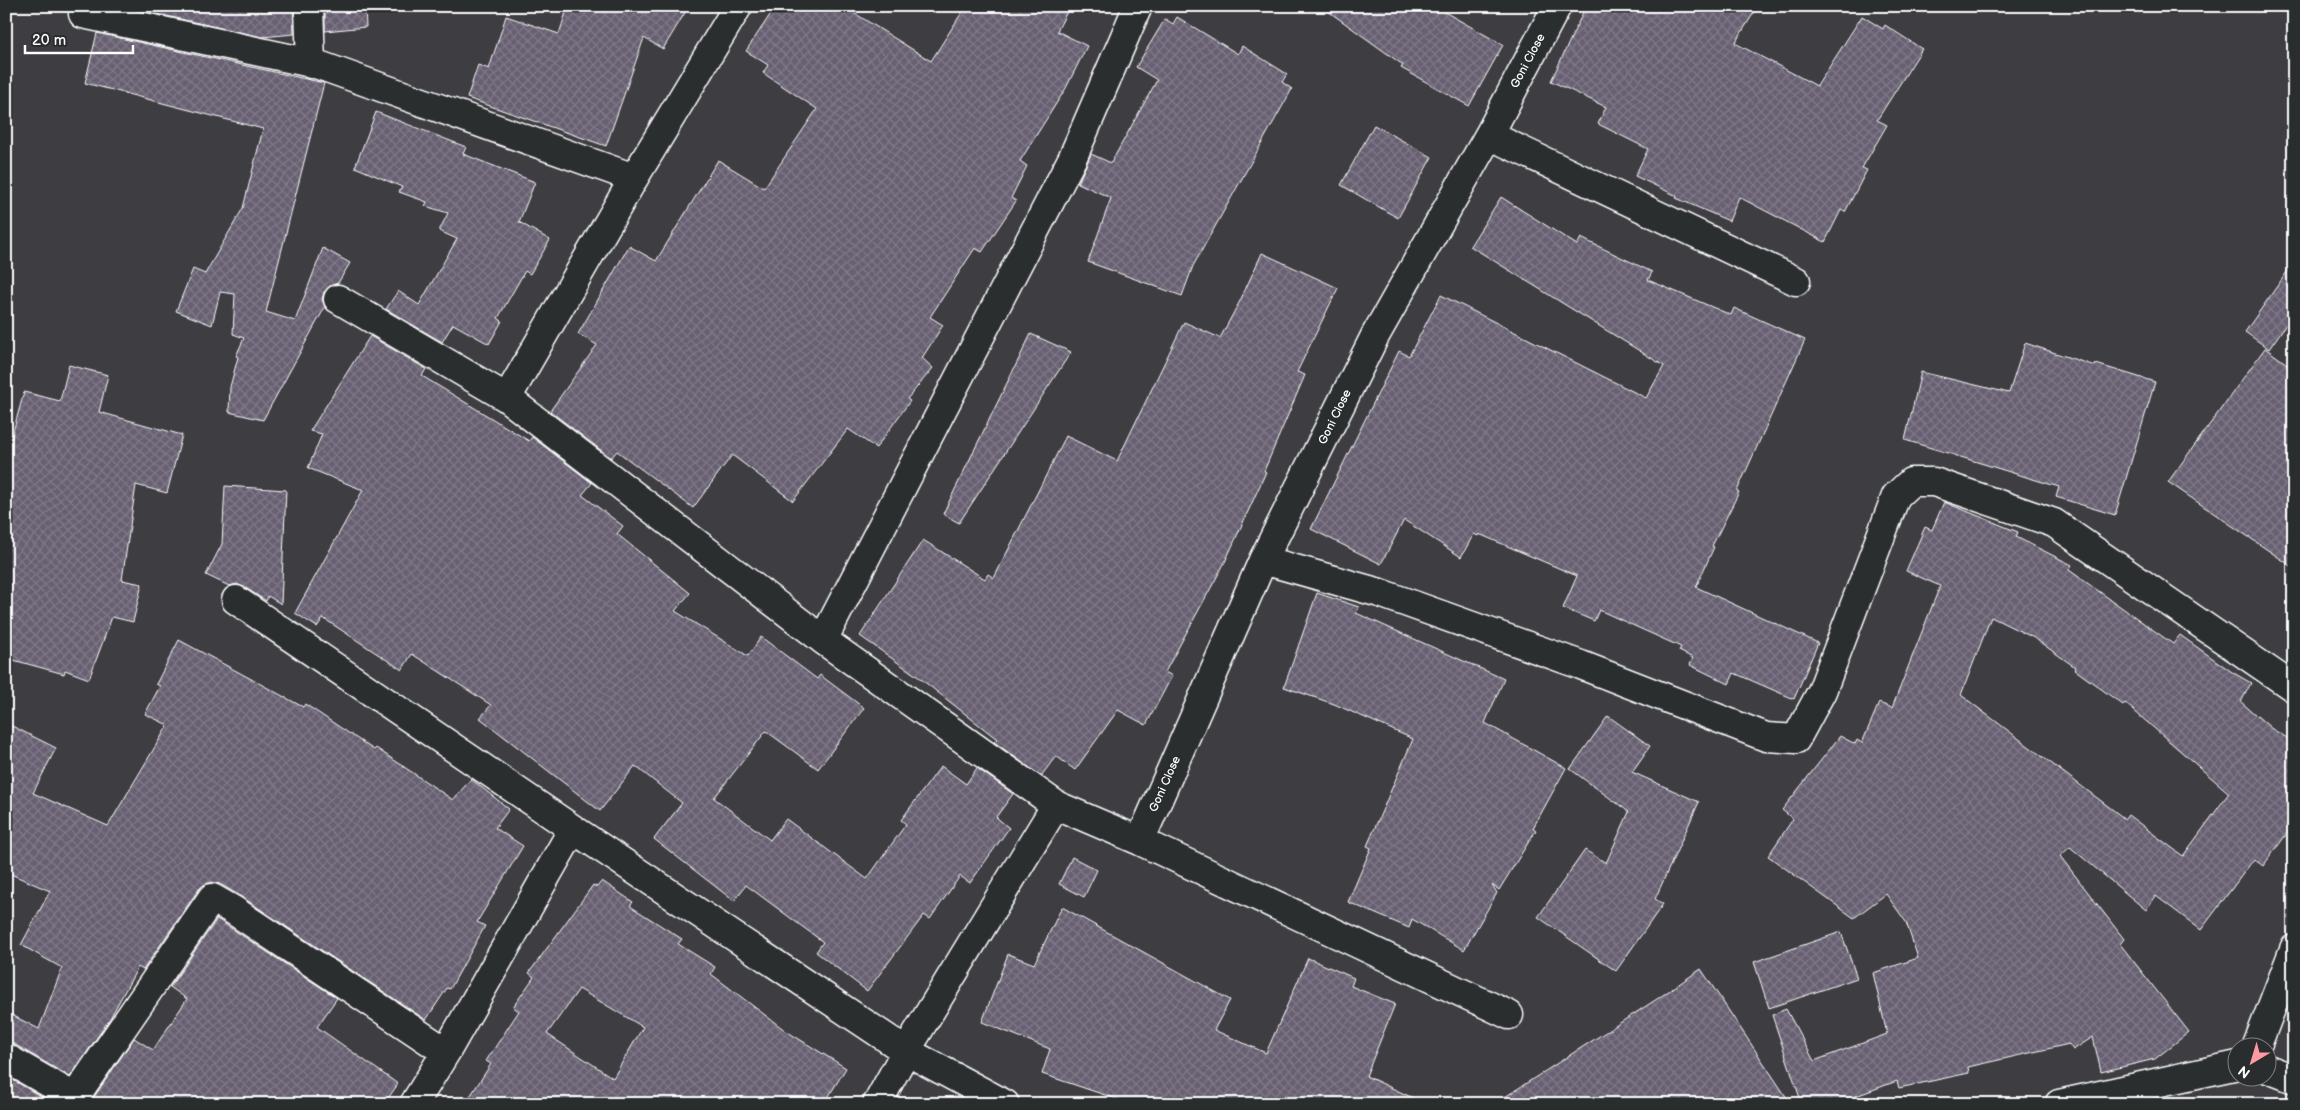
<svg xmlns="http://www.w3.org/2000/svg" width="2300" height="1110" font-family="'Balsamiq Sans',sans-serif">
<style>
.building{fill:url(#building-cross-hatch);stroke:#fff;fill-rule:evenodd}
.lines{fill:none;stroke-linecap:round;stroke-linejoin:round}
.minor-casing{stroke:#fff;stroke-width:31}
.minor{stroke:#2a2d2e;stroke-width:28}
.labels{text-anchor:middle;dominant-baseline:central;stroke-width:4;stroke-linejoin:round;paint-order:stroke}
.street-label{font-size:12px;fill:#fff;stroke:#2a2d2e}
</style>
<defs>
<pattern id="building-cross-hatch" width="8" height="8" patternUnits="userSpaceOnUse" patternTransform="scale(1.25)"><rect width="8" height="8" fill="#686172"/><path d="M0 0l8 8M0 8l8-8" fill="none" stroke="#7f7987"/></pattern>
</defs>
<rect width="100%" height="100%" fill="#3d3d42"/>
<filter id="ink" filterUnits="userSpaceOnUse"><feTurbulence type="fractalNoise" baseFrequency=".02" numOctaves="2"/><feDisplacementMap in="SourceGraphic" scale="10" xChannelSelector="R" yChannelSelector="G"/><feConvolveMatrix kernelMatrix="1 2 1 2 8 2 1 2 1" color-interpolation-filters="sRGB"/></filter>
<g filter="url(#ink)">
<path class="building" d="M 121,6 L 293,6 L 294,34 L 262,37 Z
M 325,6 L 365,6 L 366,27 L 325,31 Z
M 568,6 L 689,6 L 663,49 L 644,38 L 606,146 L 467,98 L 478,65 L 489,69 L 506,16 L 559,34 Z
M 776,6 L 843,6 L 931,61 L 966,6 L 1070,6 L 1057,31 L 1087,46 L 1066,88 L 1020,161 L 1027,166 L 1011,198 L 1016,201 L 982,252 L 975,248 L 930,317 L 943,325 L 922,358 L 933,368 L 907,399 L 910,401 L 876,448 L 848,429 L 793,501 L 732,455 L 693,508 L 617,451 L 611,458 L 550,411 L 597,345 L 578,334 L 629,246 L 656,261 L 718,160 L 764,188 L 817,109 L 763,73 L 768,65 L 746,51 Z
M 1321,6 L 1434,6 L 1503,45 L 1469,106 L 1401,68 L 1403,65 Z
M 1586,6 L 1758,6 L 1735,43 L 1817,86 L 1862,16 L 1883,29 L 1885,25 L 1922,49 L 1877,120 L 1887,125 L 1862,168 L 1867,170 L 1845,212 L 1841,210 L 1825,242 L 1739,197 L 1729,221 L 1676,198 L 1677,196 L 1635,176 L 1648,149 L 1598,124 L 1606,107 L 1551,81 Z
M 1177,17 L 1238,54 L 1242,46 L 1287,74 L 1282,82 L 1292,89 L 1193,266 L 1182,296 L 1088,262 L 1111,198 L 1078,183 L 1091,154 L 1111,163 L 1157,80 L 1136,67 L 1165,19 L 1173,24 Z
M 97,33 L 324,83 L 266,312 L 295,321 L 323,248 L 350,263 L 338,283 L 330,286 L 324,292 L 322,299 L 325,307 L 263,420 L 229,412 L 230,387 L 238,357 L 236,356 L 244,338 L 233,334 L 235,294 L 220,292 L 212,325 L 176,311 L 193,269 L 205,274 L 243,208 L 263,129 L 85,83 Z
M 376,112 L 466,147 L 463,154 L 535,182 L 519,222 L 550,240 L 530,274 L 525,271 L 498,318 L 502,321 L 489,344 L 453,324 L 442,342 L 386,309 L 398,291 L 419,305 L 457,239 L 439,231 L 448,213 L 425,206 L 427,202 L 399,192 L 402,187 L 355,167 Z
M 1374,125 L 1432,157 L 1398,218 L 1341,185 Z
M 1501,197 L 1577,245 L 1581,238 L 1652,272 L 1648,280 L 1731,315 L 1734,308 L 1805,340 L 1737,491 L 1739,492 L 1712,546 L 1714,547 L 1696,587 L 1818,643 L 1794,699 L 1734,673 L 1729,684 L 1690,665 L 1693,658 L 1679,651 L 1681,647 L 1599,610 L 1594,621 L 1563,608 L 1577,576 L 1479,534 L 1478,536 L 1474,534 L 1461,557 L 1404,520 L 1381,564 L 1311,529 L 1399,351 L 1409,356 L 1441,295 L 1646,398 L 1664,366 L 1470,246 Z
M 1262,253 L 1338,288 L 1297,372 L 1305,375 L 1264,471 L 1266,472 L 1225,562 L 1165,672 L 1172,676 L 1146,725 L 1118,710 L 1075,770 L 1056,756 L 1041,776 L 994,742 L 997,739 L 917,676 L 860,636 L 923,540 L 985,579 L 988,574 L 994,578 L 1066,436 L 1117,461 L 1184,322 L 1220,338 L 1240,301 Z
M 2294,262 L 2294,313 L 2269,349 L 2245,332 Z
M 1031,334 L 1071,352 L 959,523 L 943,514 Z
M 370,336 L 426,369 L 422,376 L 529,441 L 532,437 L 592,483 L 582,495 L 623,526 L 617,534 L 690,593 L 675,611 L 748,656 L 761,637 L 817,679 L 820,675 L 864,708 L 818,769 L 766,731 L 714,798 L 770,840 L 786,819 L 867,879 L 906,824 L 901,820 L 941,766 L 966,784 L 977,768 L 1013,794 L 996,817 L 1009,828 L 970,883 L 960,876 L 930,919 L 924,915 L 867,991 L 816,952 L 823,942 L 746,885 L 734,901 L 654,839 L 682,803 L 635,766 L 600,811 L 480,718 L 491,705 L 412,654 L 402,670 L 323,618 L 317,627 L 295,613 L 363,490 L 308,468 L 322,434 L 310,431 Z
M 2025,343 L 2095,366 L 2096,364 L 2155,382 L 2115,515 L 2056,497 L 2059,487 L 1905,440 L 1921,372 L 2009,393 Z
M 2265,348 L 2294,369 L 2294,568 L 2168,482 Z
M 69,365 L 108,375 L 99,412 L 182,435 L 167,493 L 136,485 L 122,580 L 142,584 L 133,622 L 112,617 L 89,679 L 65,670 L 64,674 L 6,658 L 6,457 L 24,392 L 60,401 Z
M 225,486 L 286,490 L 281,604 L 268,596 L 266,601 L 244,587 L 237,584 L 229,586 L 206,575 L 222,544 Z
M 1944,502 L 2018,532 L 2016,537 L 2072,565 L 2069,570 L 2173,644 L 2180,635 L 2232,672 L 2251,683 L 2241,702 L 2272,729 L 2294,742 L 2294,824 L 2263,866 L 2254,859 L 2201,930 L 2156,896 L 2146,910 L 2070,847 L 2060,856 L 2124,939 L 2120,944 L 2189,1032 L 2155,1059 L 2101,1072 L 2093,1037 L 2073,1050 L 2069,1044 L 1968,1067 L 1969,1073 L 1899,1088 L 1897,1081 L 1834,1104 L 1802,1104 L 1772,1015 L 1786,1009 L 1814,1061 L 1887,1034 L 1873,973 L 1918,958 L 1906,922 L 1886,894 L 1854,918 L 1768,856 L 1793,819 L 1782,810 L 1840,736 L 1855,744 L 1857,740 L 1862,743 L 1879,703 L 1892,708 L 1940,586 L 1906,571 L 1925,527 L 1932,530 ZM 1991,617 L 2034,638 L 2075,667 L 2074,669 L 2123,705 L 2125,703 L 2229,793 L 2183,856 L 2128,815 L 2125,819 L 1961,695 Z
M 1317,593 L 1359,607 L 1356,613 L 1504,679 L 1485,723 L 1566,768 L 1533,828 L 1536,830 L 1499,890 L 1492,885 L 1497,893 L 1464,950 L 1412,919 L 1409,928 L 1348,902 L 1371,848 L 1367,846 L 1413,739 L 1334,704 L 1284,687 Z
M 179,640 L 303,707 L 305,704 L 374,750 L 376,748 L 453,800 L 471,779 L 509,809 L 495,828 L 523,846 L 477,922 L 485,926 L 450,989 L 447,988 L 426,1020 L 242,897 L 220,884 L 212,882 L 205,884 L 199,889 L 143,970 L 138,967 L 109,1020 L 70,1077 L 14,1044 L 6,1042 L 6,1012 L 39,1029 L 62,968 L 21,945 L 50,891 L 6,872 L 6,723 L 56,748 L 33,793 L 108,826 L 168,725 L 145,714 L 160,686 L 156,684 Z
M 1608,716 L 1650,746 L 1632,772 L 1699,802 L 1655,899 L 1663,904 L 1616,971 L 1538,917 L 1585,850 L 1606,863 L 1629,812 L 1570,769 Z
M 1072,857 L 1097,870 L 1084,897 L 1059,884 Z
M 602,881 L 633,902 L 630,906 L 682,939 L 678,944 L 715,967 L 711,974 L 786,1031 L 846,1068 L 824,1104 L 465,1104 L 491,1064 L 486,1061 L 519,1011 L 513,1007 L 534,977 L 529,973 L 593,885 L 597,887 ZM 579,989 L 643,1027 L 613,1078 L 547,1034 Z
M 1062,907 L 1230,1000 L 1214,1030 L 1266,1053 L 1308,958 L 1354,978 L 1351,986 L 1395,1004 L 1366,1076 L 1426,1104 L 1132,1104 L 1042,1074 L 1050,1049 L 982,1022 L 1008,954 L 1034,964 Z
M 217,919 L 337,998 L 317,1027 L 398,1084 L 384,1104 L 90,1103 L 134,1038 L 153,1050 L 187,999 L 170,987 Z
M 1841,932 L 1857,978 L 1769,1008 L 1754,962 Z
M 1701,969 L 1791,1104 L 1494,1104 L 1657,999 Z
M 6,1076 L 54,1104 L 6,1104 Z"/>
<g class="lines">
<defs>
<path id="minor" d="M 309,6 L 311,64
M 83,14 L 316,64 L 634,178
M 1489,135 L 1796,281
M 338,299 L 507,398 L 823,640 L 1056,805 L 1140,841 L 1509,1015
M 507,398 L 634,178 L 738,6
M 1263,560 L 1380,593 L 1581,665 L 1766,737 L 1796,739 L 1822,691 L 1896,496 L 1911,482 L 1934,482 L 2054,523 L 2294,688
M 236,600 L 573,829 L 906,1051 L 1005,1104
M 823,640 L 1072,159 L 1138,6
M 1140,841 L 1263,560 L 1375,336 L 1489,135 L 1557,6
M 2256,1048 L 2294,949
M 6,1058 L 74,1097
M 2268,1069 L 2294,1079
M 70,1104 L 212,898 L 233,910 L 446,1052
M 414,1104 L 446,1052 L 573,829
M 877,1104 L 906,1051 L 1056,805
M 2059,1104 L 2238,1065"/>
</defs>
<use href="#minor" class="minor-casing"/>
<use href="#minor" class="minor"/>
</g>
</g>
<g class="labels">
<g class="street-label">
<text transform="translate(1528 61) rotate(-62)">Goni Close</text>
<text transform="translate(1335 417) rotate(-64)">Goni Close</text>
<text transform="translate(1165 784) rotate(-66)">Goni Close</text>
</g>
</g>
<rect width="2300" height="1110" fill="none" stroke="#2a2d2e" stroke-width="25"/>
<rect x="12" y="12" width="2275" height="1085" fill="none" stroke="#fff" stroke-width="2" filter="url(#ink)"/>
<g transform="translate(2252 1062) rotate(218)"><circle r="24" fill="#2a2d2e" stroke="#7f8182"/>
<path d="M0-4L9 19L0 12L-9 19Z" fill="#ff9aa2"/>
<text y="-8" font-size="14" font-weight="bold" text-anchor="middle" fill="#ffffff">N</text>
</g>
<path d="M25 45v8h108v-8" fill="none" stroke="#ffffff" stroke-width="2.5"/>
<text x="32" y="45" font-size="15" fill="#ffffff" stroke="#2a2d2e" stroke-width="4" paint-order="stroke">20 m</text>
</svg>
